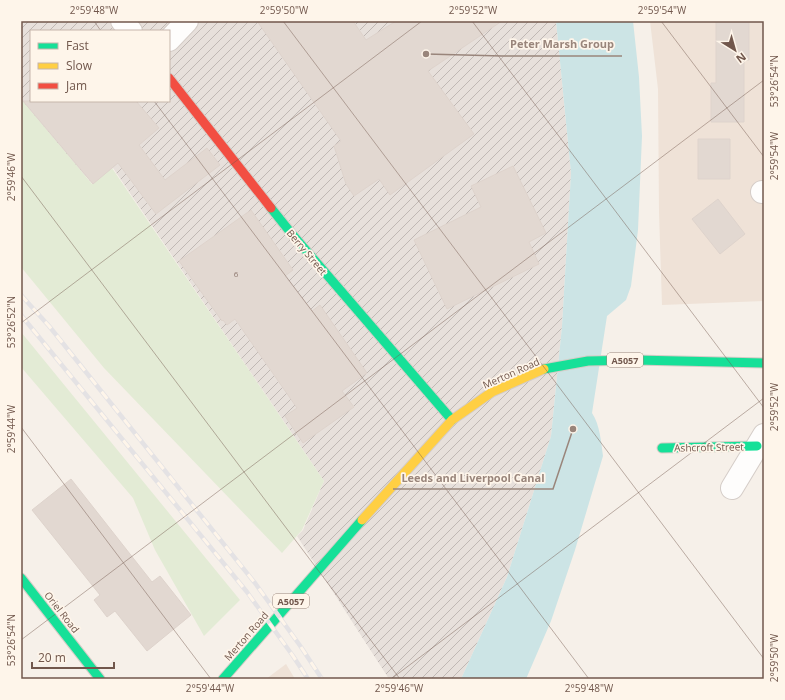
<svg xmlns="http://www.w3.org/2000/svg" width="785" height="700" font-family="'Open Sans',sans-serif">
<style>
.residential{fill:#efe2d7}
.industrial{fill:url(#industrial-furrows);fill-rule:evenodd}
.grass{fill:#e3ebd5}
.water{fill:#cce4e5}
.building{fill:#e2d8d1;stroke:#ded3cc}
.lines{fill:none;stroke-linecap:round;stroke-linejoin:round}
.street-casing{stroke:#d5cdc8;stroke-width:24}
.fast-casing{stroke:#d4ccc6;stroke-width:11}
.slow-casing{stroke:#d4ccc6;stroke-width:11}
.jam-casing{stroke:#d4ccc6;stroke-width:11}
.street{stroke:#fefdfc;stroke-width:22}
.fast{stroke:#16e098;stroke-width:9}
.slow{stroke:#ffcf43;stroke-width:9}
.jam{stroke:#f24e42;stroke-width:9}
.rail-casing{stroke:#e4e2e4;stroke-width:4.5}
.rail{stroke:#fef5ea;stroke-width:3;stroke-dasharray:9;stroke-linecap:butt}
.ticks{fill:none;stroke:#71574c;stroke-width:1;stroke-opacity:0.45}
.labels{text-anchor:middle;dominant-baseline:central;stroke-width:3.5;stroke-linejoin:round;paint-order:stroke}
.number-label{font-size:8px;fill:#8f7970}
.shield{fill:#fef5ea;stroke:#9b867b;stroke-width:1}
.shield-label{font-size:9px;font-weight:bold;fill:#71574c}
.street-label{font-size:10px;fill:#71574c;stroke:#fef5ea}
.leader{fill:none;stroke:#99857b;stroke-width:1.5}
.callout-dot{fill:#99857b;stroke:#fef5ea;stroke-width:1.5}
.callout-label{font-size:11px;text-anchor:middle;font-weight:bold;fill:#99857b;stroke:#fef5ea;stroke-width:3.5;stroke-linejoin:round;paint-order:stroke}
.neatline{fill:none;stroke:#71574c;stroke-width:1.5}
.ticks-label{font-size:10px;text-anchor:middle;fill:#71574c}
</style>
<defs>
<pattern id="industrial-furrows" width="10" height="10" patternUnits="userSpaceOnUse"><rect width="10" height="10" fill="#e7e0db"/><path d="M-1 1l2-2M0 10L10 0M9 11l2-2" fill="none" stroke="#c0b8b4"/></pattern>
</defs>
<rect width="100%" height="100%" fill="#f6f0e9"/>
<path class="residential" d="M 650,21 L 764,21 L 764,301 L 662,305 L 659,212 L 658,89 Z
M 286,664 L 295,679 L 266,679 Z"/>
<path class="industrial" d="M 21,21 L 556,21 L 571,173 L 562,326 L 551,436 L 507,577 L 461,679 L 389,679 L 297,536 L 303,530 L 324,481 L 113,168 L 93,184 L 21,108 ZM 31,31 L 169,31 L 169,101 L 31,101 Z"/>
<path class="grass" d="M 21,99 L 92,184 L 112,168 L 324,481 L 302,530 L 282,553 L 104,368 L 21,267 Z
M 21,332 L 240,600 L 204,636 L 155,550 L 133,498 L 21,367 Z"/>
<path class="water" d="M 556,21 L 633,21 L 639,77 L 642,136 L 638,230 L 631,286 L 626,300 L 607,316 L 592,413 C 600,425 601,442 603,456 L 575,550 L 551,621 L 526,679 L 461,679 L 507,577 L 551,436 L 562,326 L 571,173 Z"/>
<path class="building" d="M 257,21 L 353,21 L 366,40 L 396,21 L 502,21 L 428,71 L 474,134 L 390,195 L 379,179 L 354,196 L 346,184 L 334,146 L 341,141 Z
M 716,21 L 749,21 L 749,60 L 744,60 L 744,122 L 711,122 L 711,83 L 716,83 Z
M 23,101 L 136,101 L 159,128 L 139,145 L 165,180 L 207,148 L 220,165 L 156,214 L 118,163 L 93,184 Z
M 698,139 L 730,139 L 730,179 L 698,179 Z
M 513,166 L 546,233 L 529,242 L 539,264 L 447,309 L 414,240 L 481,207 L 471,186 Z
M 718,199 L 745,234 L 720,254 L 692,219 Z
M 251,210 L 293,270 L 285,276 L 312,311 L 320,305 L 367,373 L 342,391 L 354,407 L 303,443 L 285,416 L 297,408 L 235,319 L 227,325 L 223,320 L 222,321 L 179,261 Z
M 71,479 L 152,582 L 160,576 L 191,615 L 147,651 L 115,611 L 107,617 L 94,600 L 100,595 L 32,510 Z"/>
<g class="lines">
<defs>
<path id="street" d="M 122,21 L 131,31
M 169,40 L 187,21
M 762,192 L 764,192
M 732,488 L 764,435"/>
<path id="fast" d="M 271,208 L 291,233 L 452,420
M 544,369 L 588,361 L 636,360 L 764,363
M 662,448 L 757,446
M 21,578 L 100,679
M 223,679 L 362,520"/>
<path id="slow" d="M 362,520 L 452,420 L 492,392 L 544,369"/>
<path id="jam" d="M 169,78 L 271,208"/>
</defs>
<use href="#street" class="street-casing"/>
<use href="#fast" class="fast-casing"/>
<use href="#slow" class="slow-casing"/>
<use href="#jam" class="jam-casing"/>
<use href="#street" class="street"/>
<use href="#fast" class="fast"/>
<use href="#slow" class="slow"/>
<use href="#jam" class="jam"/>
<defs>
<path id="rail" d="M 21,295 L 49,326 L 255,583 L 301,647 L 322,679
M 21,315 L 247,592 L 293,656 L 308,679"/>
</defs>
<use href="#rail" class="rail-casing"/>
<use href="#rail" class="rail"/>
</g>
<path class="ticks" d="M 94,21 L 101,31M 283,21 L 764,659M 472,21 L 764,408M 661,21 L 764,157M 154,101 L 589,679M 21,176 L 400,679M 21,323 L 422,21M 21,427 L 211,679M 21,640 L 764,80M 21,678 L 21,679M 391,679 L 764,398"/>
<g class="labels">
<g class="number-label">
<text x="236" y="273">6</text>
</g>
<g class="shield">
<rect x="607" y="353" width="36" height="14" rx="3"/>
<rect x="273" y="594" width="36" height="14" rx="3"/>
</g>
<g class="shield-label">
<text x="625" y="360">A5057</text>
<text x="291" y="601">A5057</text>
</g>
<g class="street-label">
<text transform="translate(307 252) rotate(50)">Berry Street</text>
<text transform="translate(511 373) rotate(-24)">Merton Road</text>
<text transform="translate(709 447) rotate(-1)">Ashcroft Street</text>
<text transform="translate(62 612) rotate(52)">Oriel Road</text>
<text transform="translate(246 636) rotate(-49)">Merton Road</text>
</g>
</g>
<path class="leader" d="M426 54L502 56H622M573 429L553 489H393"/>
<g class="callout-dot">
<circle cx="426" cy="54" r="4"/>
<circle cx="573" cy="429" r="4"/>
</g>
<g class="callout-label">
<text x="562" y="48">Peter Marsh Group</text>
<text x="473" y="482">Leeds and Liverpool Canal</text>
</g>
<rect width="785" height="700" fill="none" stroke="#fef5ea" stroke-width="44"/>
<rect x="30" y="30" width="140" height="72" fill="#fef5ea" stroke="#c6b6ab"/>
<rect x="38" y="43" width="20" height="6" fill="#16e098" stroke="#c6b6ab"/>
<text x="66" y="50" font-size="12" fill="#71574c">Fast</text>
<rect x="38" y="63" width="20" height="6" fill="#ffcf43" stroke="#c6b6ab"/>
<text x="66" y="70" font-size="12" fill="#71574c">Slow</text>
<rect x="38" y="83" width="20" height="6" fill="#f24e42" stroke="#c6b6ab"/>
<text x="66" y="90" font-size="12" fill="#71574c">Jam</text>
<g transform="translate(735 50) rotate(143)" stroke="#fef5ea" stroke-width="3" paint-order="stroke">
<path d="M0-3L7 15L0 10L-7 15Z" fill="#71574c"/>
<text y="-6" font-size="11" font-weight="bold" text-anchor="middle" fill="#71574c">N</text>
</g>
<path d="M32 662v6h82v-6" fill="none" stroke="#71574c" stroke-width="2"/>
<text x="38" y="662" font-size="12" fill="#71574c" stroke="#fef5ea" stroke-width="3" paint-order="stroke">20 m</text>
<rect x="22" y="22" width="741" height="656" class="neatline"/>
<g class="ticks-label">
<text x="94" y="14">2°59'48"W</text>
<text x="284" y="14">2°59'50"W</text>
<text x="473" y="14">2°59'52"W</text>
<text x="662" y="14">2°59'54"W</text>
<text transform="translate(774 81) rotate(-90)" y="4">53°26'54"N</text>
<text transform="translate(774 156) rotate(-90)" y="4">2°59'54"W</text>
<text transform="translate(11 177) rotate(-90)" y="4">2°59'46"W</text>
<text transform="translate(11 322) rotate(-90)" y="4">53°26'52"N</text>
<text transform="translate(774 407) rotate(-90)" y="4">2°59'52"W</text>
<text transform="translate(11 429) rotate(-90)" y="4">2°59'44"W</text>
<text transform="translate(11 640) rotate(-90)" y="4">53°26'54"N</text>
<text transform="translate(774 658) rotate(-90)" y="4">2°59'50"W</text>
<text x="210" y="692">2°59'44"W</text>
<text x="399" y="692">2°59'46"W</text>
<text x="589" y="692">2°59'48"W</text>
</g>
</svg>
